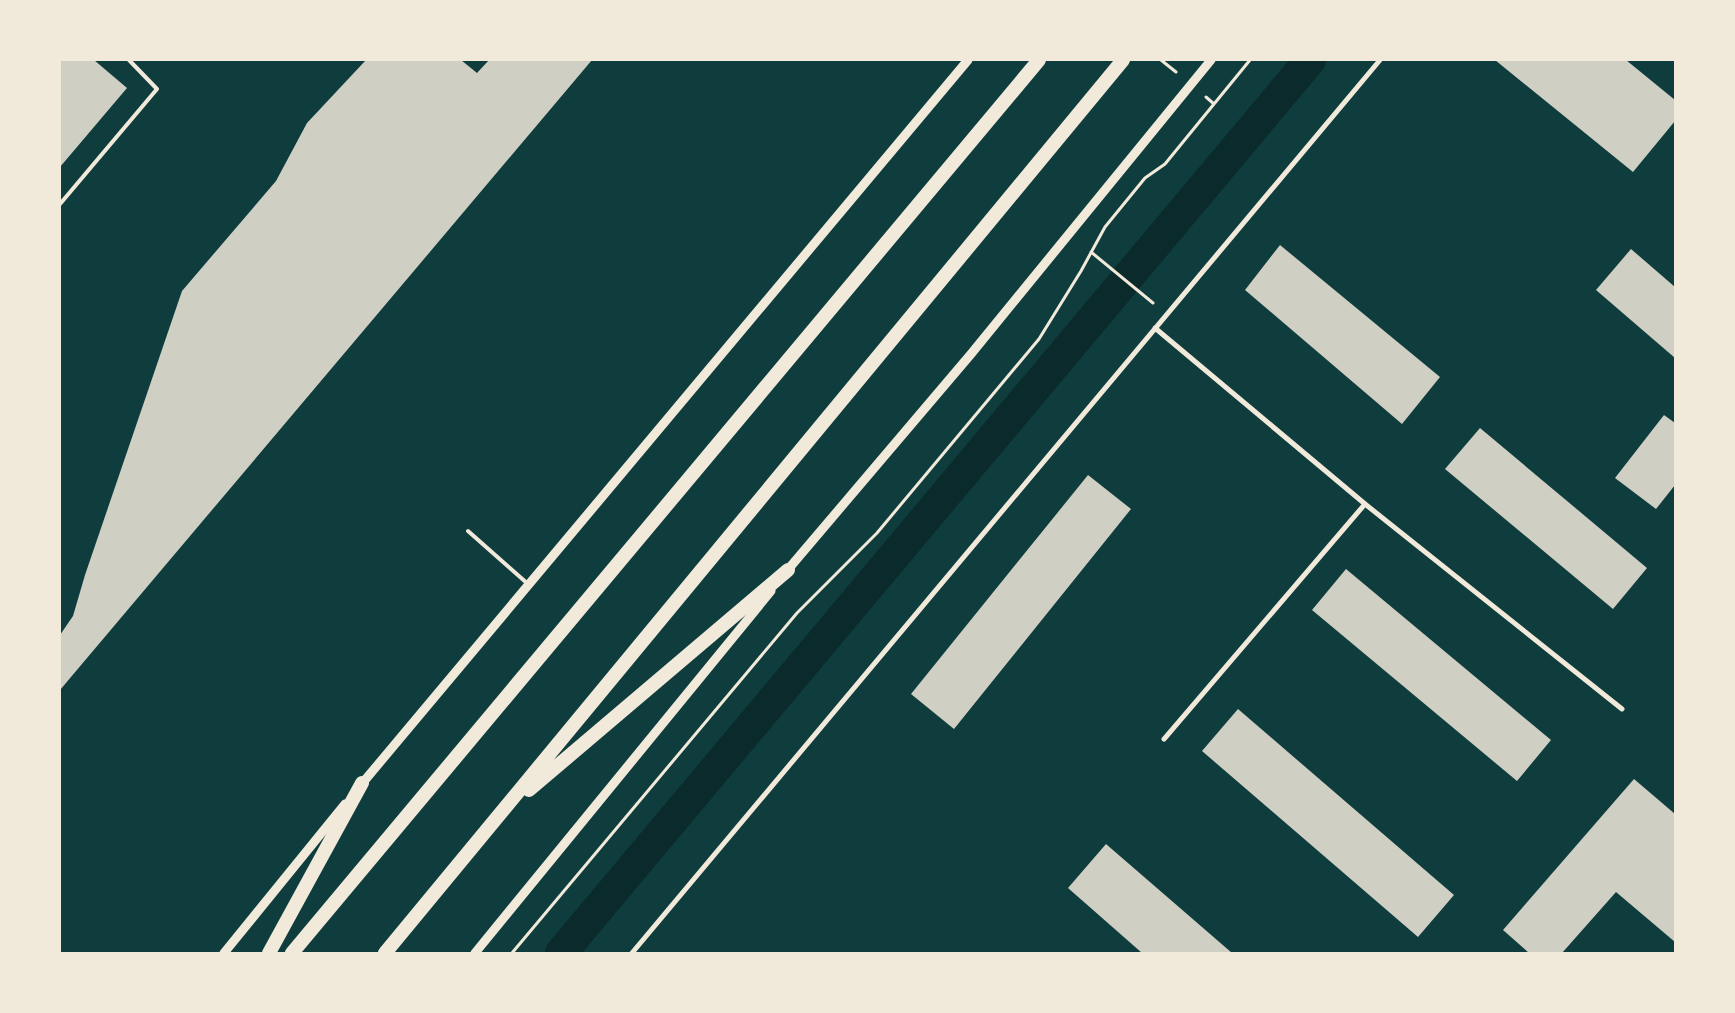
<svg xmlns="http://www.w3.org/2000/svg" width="1735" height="1013" font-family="'Source Serif 4',serif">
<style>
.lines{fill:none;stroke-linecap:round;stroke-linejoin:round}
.canal{stroke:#0a2a2b;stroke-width:32}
.building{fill:#cfcfc3}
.path{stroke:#f1e9da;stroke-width:3}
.service{stroke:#f1e9da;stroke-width:4}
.minor{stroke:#f1e9da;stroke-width:5}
.tertiary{stroke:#f1e9da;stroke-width:9}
.trunk{stroke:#f1e9da;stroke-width:14}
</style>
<rect width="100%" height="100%" fill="#0f3d3e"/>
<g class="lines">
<path class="canal" d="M 561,953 L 1310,60"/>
</g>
<path class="building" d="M 60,60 L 94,60 L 127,88 L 60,167 Z
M 366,60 L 461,60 L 477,73 L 489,60 L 592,60 L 60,690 L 60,635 L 73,616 L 85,575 L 182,291 L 276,181 L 307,123 Z
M 1495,60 L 1626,60 L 1675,100 L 1675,121 L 1633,172 Z
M 1280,245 L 1440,377 L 1402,424 L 1245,290 Z
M 1631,249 L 1675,287 L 1675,358 L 1596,290 Z
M 1664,415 L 1675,423 L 1675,485 L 1656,509 L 1615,478 Z
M 1480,428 L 1647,568 L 1613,609 L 1445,469 Z
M 1088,475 L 1131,509 L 954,729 L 911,694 Z
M 1346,569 L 1551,740 L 1517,781 L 1312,610 Z
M 1238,709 L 1454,895 L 1418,937 L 1202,751 Z
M 1634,779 L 1675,814 L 1675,942 L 1616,892 L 1562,953 L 1529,953 L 1503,930 Z
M 1106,844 L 1232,953 L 1142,953 L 1068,888 Z"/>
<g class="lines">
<path class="path" d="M 1161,60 L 1176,72
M 1206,97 L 1214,104 L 1250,60
M 1091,252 L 1153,303
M 512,953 L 797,613 L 877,533 L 1039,339 L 1081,271 L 1105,227 L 1145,178 L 1165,164 L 1214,104"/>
<path class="service" d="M 60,204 L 157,89 L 129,60
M 468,531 L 528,584"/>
<path class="minor" d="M 1155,328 L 1365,504 L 1622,709
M 1164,739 L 1365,504
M 632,953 L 1380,60"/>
<path class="tertiary" d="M 785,573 L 971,354 L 1211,60
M 360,786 L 968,60
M 224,953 L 345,804
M 475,953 L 771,591"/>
<path class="trunk" d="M 529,790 L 788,570
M 269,953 L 362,783
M 292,953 L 1039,60
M 385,953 L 1123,60"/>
</g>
<rect width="1735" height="1013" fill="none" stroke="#f1e9da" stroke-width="122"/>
</svg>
